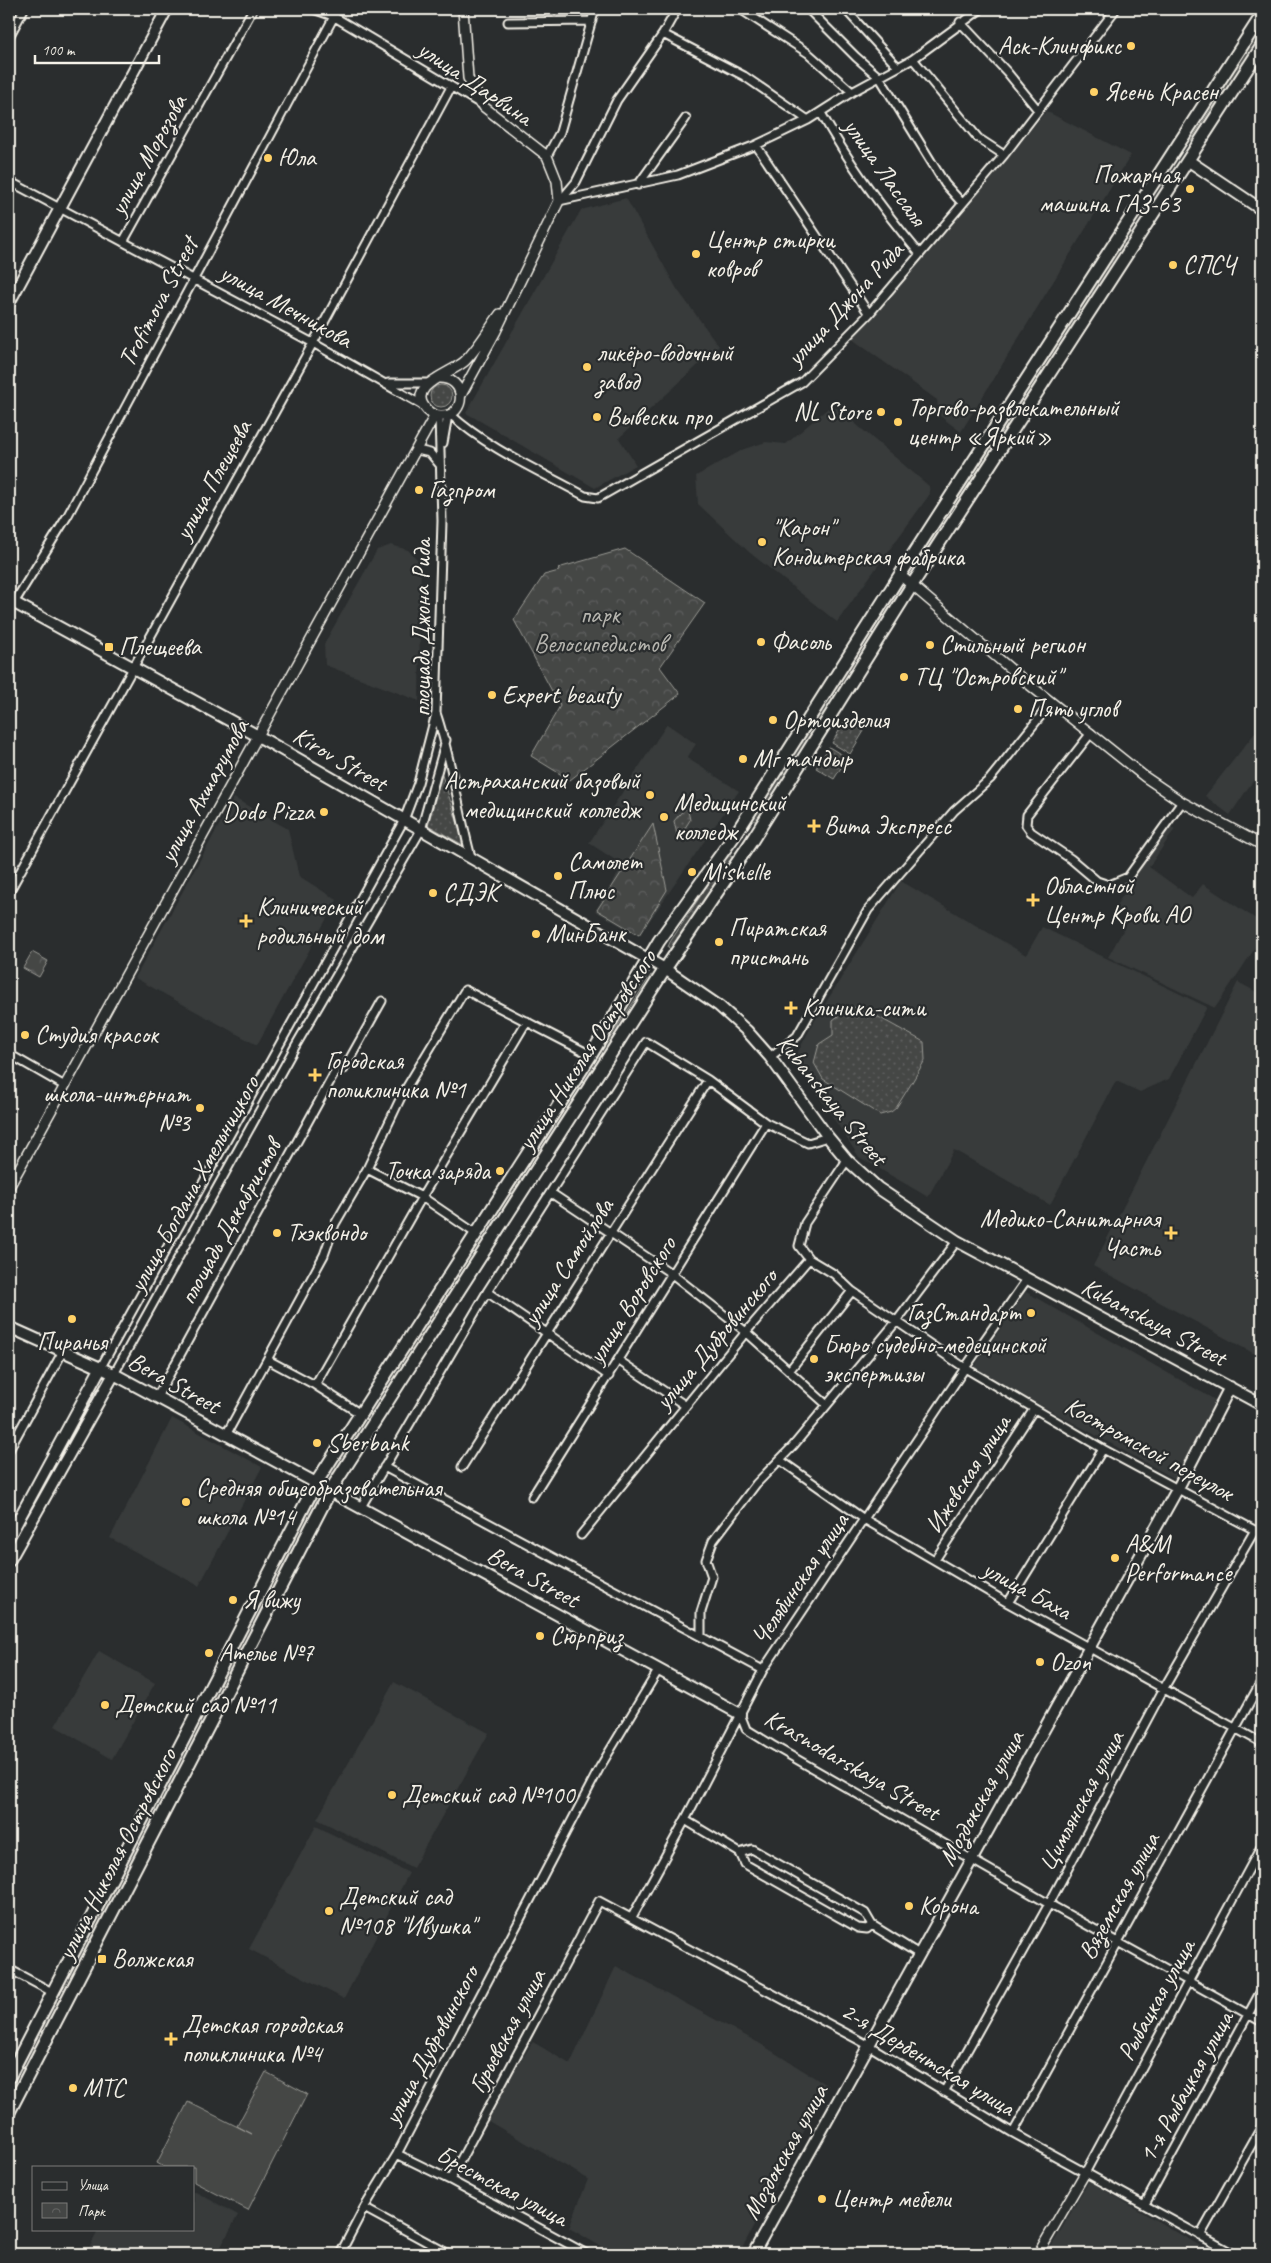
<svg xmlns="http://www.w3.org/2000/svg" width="1271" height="2263" font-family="Caveat,sans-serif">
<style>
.built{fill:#373a3a}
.grass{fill:url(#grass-dots);stroke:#9c9c96}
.park{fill:url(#park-crowns);stroke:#9c9c96}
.garden{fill:#444645;stroke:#9c9c96}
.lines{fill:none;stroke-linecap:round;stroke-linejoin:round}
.minor-casing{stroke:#f4f1e8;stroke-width:11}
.tertiary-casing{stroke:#f4f1e8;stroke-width:12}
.secondary-casing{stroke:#f4f1e8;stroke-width:14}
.primary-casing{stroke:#f4f1e8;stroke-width:15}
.minor{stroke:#2a2d2e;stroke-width:7}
.tertiary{stroke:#2a2d2e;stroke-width:9}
.secondary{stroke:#2a2d2e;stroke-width:10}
.primary{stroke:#2a2d2e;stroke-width:11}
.poi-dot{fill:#ffd166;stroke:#2a2d2e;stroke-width:2}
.labels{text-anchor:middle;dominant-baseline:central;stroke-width:4.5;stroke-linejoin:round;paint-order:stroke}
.poi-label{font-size:25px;fill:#f4f1e8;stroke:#2a2d2e;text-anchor:start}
.street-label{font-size:25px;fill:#f4f1e8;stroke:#2a2d2e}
.park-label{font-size:25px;fill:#b6b5af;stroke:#2a2d2e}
</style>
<defs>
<pattern id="grass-dots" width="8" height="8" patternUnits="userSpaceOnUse" patternTransform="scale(1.25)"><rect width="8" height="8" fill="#444645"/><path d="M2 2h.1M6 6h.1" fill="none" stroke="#606160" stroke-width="1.8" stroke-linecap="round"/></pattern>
<pattern id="park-crowns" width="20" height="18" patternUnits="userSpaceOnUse" patternTransform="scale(1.25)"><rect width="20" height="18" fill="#444645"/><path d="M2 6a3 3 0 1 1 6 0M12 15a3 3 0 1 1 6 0" fill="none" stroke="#606160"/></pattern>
</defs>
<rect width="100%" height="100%" fill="#2a2d2e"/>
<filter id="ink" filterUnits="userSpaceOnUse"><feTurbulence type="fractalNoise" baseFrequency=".02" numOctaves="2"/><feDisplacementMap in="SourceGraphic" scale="10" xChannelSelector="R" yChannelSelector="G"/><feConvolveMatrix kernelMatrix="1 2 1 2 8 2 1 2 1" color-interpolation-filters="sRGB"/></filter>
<g filter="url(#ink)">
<path class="built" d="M 1046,111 L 1131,155 L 961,432 L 936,413 L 938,409 L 937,400 L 852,339 L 1002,166 Z
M 626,198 L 677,289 L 719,346 L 619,438 L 636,465 L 595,488 L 466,413 L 581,210 Z
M 828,408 L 837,408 L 929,486 L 930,494 L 837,622 L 750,553 L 698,504 L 696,476 L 744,449 L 766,442 L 786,444 Z
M 391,545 L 408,550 L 421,563 L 419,701 L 325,665 L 324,644 L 377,550 Z
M 667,724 L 696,744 L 687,758 L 739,791 L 639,936 L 595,911 L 623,865 L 589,843 Z
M 1262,724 L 1262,770 L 1248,788 L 1230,815 L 1205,796 Z
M 234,798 L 288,829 L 299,876 L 337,900 L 257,1045 L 135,978 Z
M 1169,826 L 1175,829 L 1149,867 L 1192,898 L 1203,884 L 1262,923 L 1262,938 L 1215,1008 L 1108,957 L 1130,918 L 1115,907 Z
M 901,881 L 1026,955 L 1042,927 L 1207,1007 L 1169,1079 L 1140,1092 L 1116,1081 L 1050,1205 L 954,1150 L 928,1197 L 859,1157 L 794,1059 L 812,1025 Z
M 1238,982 L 1262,995 L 1262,1358 L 1093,1266 Z
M 1026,1292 L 1217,1401 L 1177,1480 L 973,1368 Z
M 172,1418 L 262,1467 L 199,1586 L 110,1538 Z
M 99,1651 L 155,1683 L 112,1759 L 55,1726 Z
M 394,1682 L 489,1733 L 413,1868 L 317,1819 Z
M 316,1826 L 409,1873 L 344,1999 L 249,1949 Z
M 616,1966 L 759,2043 L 828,2086 L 739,2254 L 614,2254 L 569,2228 L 588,2179 L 483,2118 L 533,2042 L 570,2064 Z
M 1089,2181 L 1214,2254 L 1047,2254 Z
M 194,2191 L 238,2215 L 217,2254 L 90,2254 L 87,2252 L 99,2229 L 194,2229 Z"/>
<path class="grass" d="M 1262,21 L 1262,38 L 1195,143 L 1191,143 L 1191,140 L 1221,94 L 1230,72 Z
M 1121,243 L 1127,245 L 917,570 L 914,570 L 914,565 Z
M430 396a11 11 0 1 1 22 0a11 11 0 1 1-22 0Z
M 902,584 L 906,585 L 907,590 L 758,820 L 754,821 L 751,816 Z
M 846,719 L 864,731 L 850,754 L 832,743 Z
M 829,747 L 847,758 L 834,779 L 816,768 Z
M 442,775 L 465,846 L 428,825 Z
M 685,808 L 688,811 L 690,820 L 678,839 L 674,821 Z
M 727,856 L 731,856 L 733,859 L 672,951 L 668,947 L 670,942 Z
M 651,975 L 654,977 L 333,1475 L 330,1469 Z
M 850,1007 L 862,1008 L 924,1042 L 925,1060 L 911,1084 L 896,1108 L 891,1112 L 880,1115 L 823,1079 L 814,1063 L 819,1044 L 833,1035 L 833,1020 Z"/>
<path class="park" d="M 625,549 L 705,603 L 660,667 L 680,694 L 570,780 L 531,756 L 560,706 L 514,620 L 544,575 L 559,571 L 558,568 Z
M 653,824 L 667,890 L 639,935 L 597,910 Z
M 32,952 L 48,961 L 39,977 L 23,968 Z
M 98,1388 L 101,1388 L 9,1557 L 9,1546 Z
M 315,1496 L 321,1498 L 67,1990 L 64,1990 L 60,1986 Z
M 54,2001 L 59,2003 L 9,2106 L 9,2083 L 51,2002 Z"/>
<path class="garden" d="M 266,2072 L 307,2094 L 248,2210 L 194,2182 L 194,2167 L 164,2167 L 157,2163 L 188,2102 L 252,2134 L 237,2126 Z"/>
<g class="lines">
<defs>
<path id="minor" d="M 313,9 L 333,16 L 484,106
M 740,9 L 808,53 L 852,92
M 808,9 L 856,57 L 880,78 L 945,184 L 962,203
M 845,9 L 897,66
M 508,22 L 592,21
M 960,22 L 1007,72 L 1038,110
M 663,34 L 744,76 L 808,120
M 9,37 L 24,9
M 913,59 L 978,138 L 1004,155
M 821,113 C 849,163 882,209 919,253
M 756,145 L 869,314
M 547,156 L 560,132 L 595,9
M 9,181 L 313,343 L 424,406
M 638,185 L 686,118
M 559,201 L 678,175 L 756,145 L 808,120 L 852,92 L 913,59 L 981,9
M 560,201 L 576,182 L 617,100 L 663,34 L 677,9
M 123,242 L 253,9
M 388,383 L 428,383
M 450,414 C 488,449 540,471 585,496 L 598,498 L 802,382 L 869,314 L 1004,155 L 1116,9
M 439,416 L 442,521 L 436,713 C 452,760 458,809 471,857
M 443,443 L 448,415
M 417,450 L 430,453 L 440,465
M 9,611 L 68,515 L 338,9
M 1091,733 L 1027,815 L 1026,825 L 1031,832 L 1071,859 L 1097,881 L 1109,885 L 1128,877 L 1182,802
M 9,892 L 313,343 L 451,87
M 9,1054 L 63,1085
M 770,1057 L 797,1036 L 868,910 L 954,811 L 990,779 L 1051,703
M 344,1069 L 382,1001
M 367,1169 L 422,1197 L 475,1233
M 551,1193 L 672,1274 L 746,1332 L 827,1405
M 809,1259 L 834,1274 L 852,1291 L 965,1368 L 1103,1449 L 1262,1534
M 487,1292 L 609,1376
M 268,1360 L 315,1385 L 359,1413
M 618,1360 L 686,1406
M 101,1367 L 404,820 L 418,783 L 436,713
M 789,1371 L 852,1291
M 114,1374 L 296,1045 L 421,830 L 446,740
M 315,1385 L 422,1197 L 527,1021
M 157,1397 L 339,1065
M 226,1435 L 324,1255 L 335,1224 L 367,1169 L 402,1095 L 465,990 L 591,1055
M 9,1450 L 63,1351
M 780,1460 L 864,1519 L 1008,1603 L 1262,1743
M 384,1467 L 763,1670
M 462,1467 L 708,1080
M 532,1497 L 766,1123
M 361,1507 L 487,1292 L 646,1042 L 708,1080 L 766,1123 L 808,1143 L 828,1137
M 581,1535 L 746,1332 L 809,1259 L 799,1246 L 805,1223 L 847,1160
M 935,1560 L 1034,1409
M 1008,1603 L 1103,1449
M 701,1635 L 701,1612 L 712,1577 L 706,1560 L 713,1541 L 756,1484 L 793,1446 L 896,1322 L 957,1241
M 740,1714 L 746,1729 L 772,1745 L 1049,1904 L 1262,2022
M 685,1820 L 740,1853 L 752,1849 L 865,1913 L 872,1925
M 740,1853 L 745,1864 L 858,1928 L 867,1929 L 872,1925 L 919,1954
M 632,1917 L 685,1820 L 763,1670 L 965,1368 L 1027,1279
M 9,1969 L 52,1992
M 944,2092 L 1049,1904 L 1164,1688 L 1255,1530
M 1013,2133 L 1262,1680
M 397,2154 L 450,2180 L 587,2254
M 1085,2173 L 1262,1845
M 450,2180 L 599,1901 L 868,2045 L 1013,2133 L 1234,2254
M 1145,2204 L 1262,1989
M 364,2208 L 449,2254
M 1200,2236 L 1262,2126
M 340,2254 L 364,2208 L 397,2154 L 600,1767 L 659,1669"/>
<path id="tertiary" d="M 437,378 C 468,376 467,417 441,416 C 436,416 431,414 427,410 C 404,385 453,373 465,361 C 478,348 489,329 500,314
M 461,395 L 496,331 L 559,201 L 557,181 L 547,156 L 484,107 L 468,78 L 463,9
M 900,575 L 1026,682 L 1145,777 L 1182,802 L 1262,845
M 9,1187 L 435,415
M 1038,2254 L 1085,2173"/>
<path id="secondary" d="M 1189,161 L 1262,210
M 9,303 L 167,9
M 9,600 L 258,736 L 665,969 L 719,1006 L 747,1031 L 770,1057 L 828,1137 L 847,1160 L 878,1188 L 957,1241 L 1262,1405
M 9,1327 L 114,1374 L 316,1483
M 330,1491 L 740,1714
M 9,1537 L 101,1367
M 9,1561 L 114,1374
M 753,2254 L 1178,1488 L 1230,1387"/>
<path id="primary" d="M 9,2077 L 316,1483 L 591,1055 L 659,941 L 737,832 L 900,575 L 1262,15
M 9,2112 L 330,1491 L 665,969 L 751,842 L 912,585 L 1262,46"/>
</defs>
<use href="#minor" class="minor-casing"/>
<use href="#tertiary" class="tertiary-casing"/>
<use href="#secondary" class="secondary-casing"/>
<use href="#primary" class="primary-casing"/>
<use href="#minor" class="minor"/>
<use href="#tertiary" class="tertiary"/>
<use href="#secondary" class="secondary"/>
<use href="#primary" class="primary"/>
</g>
</g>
<g class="poi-dot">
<circle cx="1131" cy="46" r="5"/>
<circle cx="1094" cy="92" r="5"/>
<circle cx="268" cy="158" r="5"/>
<circle cx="1190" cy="189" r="5"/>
<circle cx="696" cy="254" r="5"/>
<circle cx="1173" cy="265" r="5"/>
<circle cx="587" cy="367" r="5"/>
<circle cx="881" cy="412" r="5"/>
<circle cx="597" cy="417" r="5"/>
<circle cx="898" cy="422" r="5"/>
<circle cx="419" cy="490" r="5"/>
<circle cx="762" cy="542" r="5"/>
<circle cx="761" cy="642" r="5"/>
<circle cx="930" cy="645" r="5"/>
<rect x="104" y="642" width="10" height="10" rx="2.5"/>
<circle cx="904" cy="677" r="5"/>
<circle cx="492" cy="695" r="5"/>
<circle cx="1018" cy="709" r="5"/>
<circle cx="773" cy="720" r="5"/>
<circle cx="743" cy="759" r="5"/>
<circle cx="650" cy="795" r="5"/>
<circle cx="324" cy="812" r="5"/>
<circle cx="664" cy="817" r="5"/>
<path d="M811.5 818.5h5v5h5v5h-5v5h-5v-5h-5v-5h5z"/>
<circle cx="692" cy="872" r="5"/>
<circle cx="558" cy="876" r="5"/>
<circle cx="433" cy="893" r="5"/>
<path d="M1030.5 892.5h5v5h5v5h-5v5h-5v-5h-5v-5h5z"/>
<path d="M243.5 913.5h5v5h5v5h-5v5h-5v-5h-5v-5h5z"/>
<circle cx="536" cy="934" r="5"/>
<circle cx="719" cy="942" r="5"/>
<path d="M788.5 1000.5h5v5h5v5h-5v5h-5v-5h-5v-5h5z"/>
<circle cx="25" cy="1035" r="5"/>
<path d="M312.5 1067.5h5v5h5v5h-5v5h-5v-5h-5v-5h5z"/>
<circle cx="200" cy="1108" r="5"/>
<circle cx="500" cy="1171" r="5"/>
<circle cx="277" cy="1233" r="5"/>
<path d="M1168.5 1225.5h5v5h5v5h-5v5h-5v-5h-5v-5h5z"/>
<circle cx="1031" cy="1313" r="5"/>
<circle cx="72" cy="1319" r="5"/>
<circle cx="814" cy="1359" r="5"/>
<circle cx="317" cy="1443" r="5"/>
<circle cx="186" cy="1502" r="5"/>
<circle cx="1115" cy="1558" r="5"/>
<circle cx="233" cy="1600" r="5"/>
<circle cx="540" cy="1636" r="5"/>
<circle cx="209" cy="1653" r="5"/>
<circle cx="1040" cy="1662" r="5"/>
<circle cx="105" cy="1705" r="5"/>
<circle cx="392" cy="1795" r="5"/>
<circle cx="909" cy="1906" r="5"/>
<circle cx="329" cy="1911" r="5"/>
<rect x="97" y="1954" width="10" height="10" rx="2.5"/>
<path d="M168.5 2031.5h5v5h5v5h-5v5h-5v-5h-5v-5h5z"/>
<circle cx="73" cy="2088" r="5"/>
<circle cx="822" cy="2199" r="5"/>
</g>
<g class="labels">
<g class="poi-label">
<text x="1121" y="46" text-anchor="end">Аск-Клинфикс</text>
<text x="1104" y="92">Ясень Красен</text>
<text x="278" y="158">Юла</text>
<text x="1180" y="175" text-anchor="end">Пожарная<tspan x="1180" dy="29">машина ГАЗ-63</tspan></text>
<text x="706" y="240">Центр стирки<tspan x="706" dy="29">ковров</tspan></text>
<text x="1183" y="265">СПСЧ</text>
<text x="597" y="353">ликёро-водочный<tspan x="597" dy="29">завод</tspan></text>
<text x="908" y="408">Торгово-развлекательный<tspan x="908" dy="29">центр «Яркий»</tspan></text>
<text x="871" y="412" text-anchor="end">NL Store</text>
<text x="607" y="417">Вывески про</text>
<text x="429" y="490">Газпром</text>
<text x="772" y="528">"Карон"<tspan x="772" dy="29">Кондитерская фабрика</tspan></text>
<text x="771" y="642">Фасоль</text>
<text x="940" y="645">Стильный регион</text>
<text x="119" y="647">Плещеева</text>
<text x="914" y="677">ТЦ "Островский"</text>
<text x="502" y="695">Expert beauty</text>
<text x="1028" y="709">Пять углов</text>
<text x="783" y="720">Ортоизделия</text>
<text x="753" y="759">Мг тандыр</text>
<text x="640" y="781" text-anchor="end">Астраханский базовый<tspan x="640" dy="29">медицинский колледж</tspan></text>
<text x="674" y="803">Медицинский<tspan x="674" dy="29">колледж</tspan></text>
<text x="314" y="812" text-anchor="end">Dodo Pizza</text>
<text x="824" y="826">Вита Экспресс</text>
<text x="568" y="862">Самолет<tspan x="568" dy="29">Плюс</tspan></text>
<text x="702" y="872">Mishelle</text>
<text x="1044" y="886">Областной<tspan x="1044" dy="29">Центр Крови АО</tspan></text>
<text x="443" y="893">СДЭК</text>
<text x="257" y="907">Клинический<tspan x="257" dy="29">родильный дом</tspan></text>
<text x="729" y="928">Пиратская<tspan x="729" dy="29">пристань</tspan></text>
<text x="546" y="934">МинБанк</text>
<text x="802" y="1008">Клиника-сити</text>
<text x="35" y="1035">Студия красок</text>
<text x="326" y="1061">Городская<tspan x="326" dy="29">поликлиника №1</tspan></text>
<text x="190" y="1094" text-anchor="end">школа-интернат<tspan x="190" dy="29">№3</tspan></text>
<text x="490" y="1171" text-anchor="end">Точка заряда</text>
<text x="1160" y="1219" text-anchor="end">Медико-Санитарная<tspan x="1160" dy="29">Часть</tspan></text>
<text x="287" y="1233">Тхэквондо</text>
<text x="1021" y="1313" text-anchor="end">ГазСтандарт</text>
<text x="72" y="1342" text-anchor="middle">Пиранья</text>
<text x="824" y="1345">Бюро судебно-медецинской<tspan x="824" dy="29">экспертизы</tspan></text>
<text x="327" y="1443">Sberbank</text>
<text x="196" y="1488">Средняя общеобразовательная<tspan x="196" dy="29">школа №14</tspan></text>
<text x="1125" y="1544">A&amp;M<tspan x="1125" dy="29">Performance</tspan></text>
<text x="243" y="1600">Я вижу</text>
<text x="550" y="1636">Сюрприз</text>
<text x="219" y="1653">Ателье №7</text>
<text x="1050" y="1662">Ozon</text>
<text x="115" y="1705">Детский сад №11</text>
<text x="402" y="1795">Детский сад №100</text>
<text x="339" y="1897">Детский сад<tspan x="339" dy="29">№108 "Ивушка"</tspan></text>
<text x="919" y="1906">Корона</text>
<text x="112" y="1959">Волжская</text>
<text x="182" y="2025">Детская городская<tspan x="182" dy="29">поликлиника №4</tspan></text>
<text x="83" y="2088">МТС</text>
<text x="832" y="2199">Центр мебели</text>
</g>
<g class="street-label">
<text transform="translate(475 83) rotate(34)">улица Дарвина</text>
<text transform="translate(148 155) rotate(-61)">улица Морозова</text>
<text transform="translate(885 172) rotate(55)">улица Лассаля</text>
<text transform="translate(158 302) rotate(-62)">Trofimova Street</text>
<text transform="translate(845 304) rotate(-47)">улица Джона Рида</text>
<text transform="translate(286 306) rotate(29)">улица Мечникова</text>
<text transform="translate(213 480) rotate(-61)">улица Плещеева</text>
<text transform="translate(422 628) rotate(-90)">площадь Джона Рида</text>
<text transform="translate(340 759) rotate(30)">Kirov Street</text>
<text transform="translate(204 791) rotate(-61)">улица Ахшарумова</text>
<text transform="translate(587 1050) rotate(-57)">улица Николая Островского</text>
<text transform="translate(832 1100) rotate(51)">Kubanskaya Street</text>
<text transform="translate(194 1184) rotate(-61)">улица Богдана Хмельницкого</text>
<text transform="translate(230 1222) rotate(-61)">площадь Декабристов</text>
<text transform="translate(568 1262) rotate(-57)">улица Самойлова</text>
<text transform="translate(632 1300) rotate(-58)">улица Воровского</text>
<text transform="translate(1154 1322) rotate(28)">Kubanskaya Street</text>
<text transform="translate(716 1339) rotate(-50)">улица Дубровинского</text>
<text transform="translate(174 1383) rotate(29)">Bera Street</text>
<text transform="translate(1149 1449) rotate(29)">Костромской переулок</text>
<text transform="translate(968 1474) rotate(-57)">Ижевская улица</text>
<text transform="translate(533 1577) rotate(29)">Bera Street</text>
<text transform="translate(800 1579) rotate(-56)">Челябинская улица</text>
<text transform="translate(1027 1590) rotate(29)">улица Баха</text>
<text transform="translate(852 1765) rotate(30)">Krasnodarskaya Street</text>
<text transform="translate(981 1798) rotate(-61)">Моздокская улица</text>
<text transform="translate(1081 1801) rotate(-62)">Цимлянская улица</text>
<text transform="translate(117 1854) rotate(-63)">улица Николая Островского</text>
<text transform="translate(1119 1896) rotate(-61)">Вяземская улица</text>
<text transform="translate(1156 2000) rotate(-61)">Рыбацкая улица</text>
<text transform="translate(507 2031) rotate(-62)">Гурьевская улица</text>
<text transform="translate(431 2045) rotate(-62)">улица Дубровинского</text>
<text transform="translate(928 2059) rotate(31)">2-я Дербентская улица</text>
<text transform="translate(1186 2087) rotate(-61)">1-я Рыбацкая улица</text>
<text transform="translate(785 2152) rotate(-61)">Моздокская улица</text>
<text transform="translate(502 2186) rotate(28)">Брестская улица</text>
</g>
<g class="park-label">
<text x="600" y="615">парк<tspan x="600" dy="29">Велосипедистов</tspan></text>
</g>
</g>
<rect width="1271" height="2263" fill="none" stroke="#2a2d2e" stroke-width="30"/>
<rect x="15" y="15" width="1241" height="2233" fill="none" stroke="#f4f1e8" stroke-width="2" filter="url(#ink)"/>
<rect x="32" y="2166" width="162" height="65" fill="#2a2d2e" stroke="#7b7b78"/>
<rect x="42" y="2182" width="25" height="8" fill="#2a2d2e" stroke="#7b7b78"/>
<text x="78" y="2190" font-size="15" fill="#f4f1e8">Улица</text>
<rect x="42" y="2203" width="25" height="15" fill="url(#park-crowns)" stroke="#7b7b78"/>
<text x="78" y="2216" font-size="15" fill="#f4f1e8">Парк</text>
<path d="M35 55v8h124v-8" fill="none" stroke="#f4f1e8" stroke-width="2.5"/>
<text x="42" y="55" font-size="15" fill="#f4f1e8" stroke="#2a2d2e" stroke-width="4" paint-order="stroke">100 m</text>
</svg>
